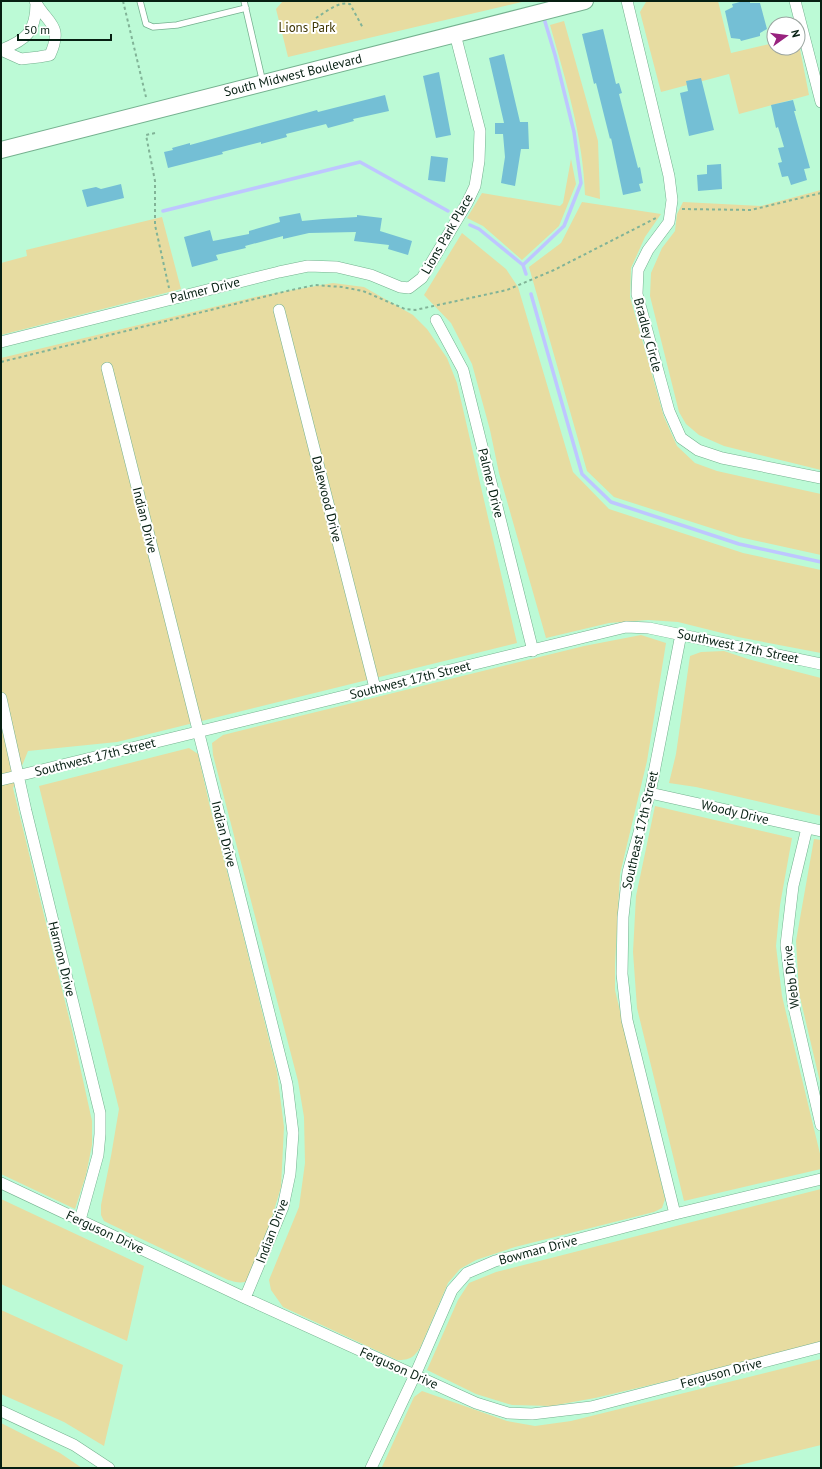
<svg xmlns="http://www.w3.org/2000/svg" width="822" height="1469" font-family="'PT Sans',sans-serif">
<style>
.green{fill:#e7dca1}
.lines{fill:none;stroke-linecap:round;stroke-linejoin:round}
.stream{stroke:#bec6ff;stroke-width:3.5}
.building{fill:#74bfd5}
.lane-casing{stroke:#75b18f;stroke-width:7}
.street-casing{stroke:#75b18f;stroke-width:12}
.secondary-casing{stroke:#75b18f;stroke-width:18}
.path{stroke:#81b397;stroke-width:2;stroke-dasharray:3 3;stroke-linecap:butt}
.lane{stroke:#fff;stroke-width:5.5}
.street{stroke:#fff;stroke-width:11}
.secondary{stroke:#fff;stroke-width:16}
.labels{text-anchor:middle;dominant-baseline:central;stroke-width:4;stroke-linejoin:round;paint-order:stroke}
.park-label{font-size:13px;fill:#3e3502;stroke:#fff}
.street-label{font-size:13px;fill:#061f12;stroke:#fff}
</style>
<rect width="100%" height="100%" fill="#bcfad6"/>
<path class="green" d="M 283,1 L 526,1 L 288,57 L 276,9 Z
M 650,1 L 718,1 L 731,53 L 774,43 L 774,48 L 798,48 L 798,39 L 809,95 L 739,114 L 729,74 L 661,92 L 640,12 L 646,2 Z
M 564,21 L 598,141 L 600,199 L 585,195 C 583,137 566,81 550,25 Z
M 571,159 L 576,184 L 559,226 L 522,260 L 483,226 L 467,218 L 482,193 L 560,206 L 563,203 Z
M 821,190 L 821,470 L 724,446 L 699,435 L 686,424 L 679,412 L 650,296 L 651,273 L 662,248 L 675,231 L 677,214 L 683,202 L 761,206 Z
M 582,202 L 661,214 L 645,237 L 631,268 L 630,297 L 664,417 L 677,446 L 695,463 L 717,471 L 821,494 L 821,555 L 739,537 L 614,497 L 587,471 L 529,267 L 561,243 Z
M 162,217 L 181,289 L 1,335 L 1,263 L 27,256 L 26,250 Z
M 462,233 L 506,269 L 518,287 L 573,472 L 609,509 L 743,553 L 821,570 L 821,653 L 738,637 L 678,622 L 648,620 L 609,623 L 546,638 L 499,473 L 490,430 L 472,364 L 451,323 L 424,295 Z
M 333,283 L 364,287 L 413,315 L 427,329 L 447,358 L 457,383 L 517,643 L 117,742 L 28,751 L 13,788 L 72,1030 L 92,1121 L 92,1145 L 86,1175 L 75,1209 L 1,1174 L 1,358 L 259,296 Z
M 641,635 L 666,643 L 647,761 L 620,874 L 615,964 L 615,990 L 665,1199 L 662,1208 L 654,1212 L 515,1247 L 476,1260 L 460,1269 L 448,1283 L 420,1348 C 413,1358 410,1360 397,1360 L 283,1307 L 271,1290 L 269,1280 L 299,1207 L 305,1163 L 304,1117 L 298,1081 L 213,755 L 212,743 L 223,735 L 584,646 Z
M 724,651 L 748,659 L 821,678 L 821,816 L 696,787 L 669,783 L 676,754 L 690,656 L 701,652 Z
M 189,748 L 198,754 L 210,807 L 232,890 L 277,1072 L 284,1127 L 281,1187 L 273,1214 L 250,1279 C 243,1285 236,1282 228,1280 L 112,1225 L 104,1221 L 101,1215 L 101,1205 L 111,1156 L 119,1109 L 39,786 Z
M 655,806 L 792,838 L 780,905 L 776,946 L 782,996 L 821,1158 L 821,1169 L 684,1201 L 637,1008 L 633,952 L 636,896 Z
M 814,839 L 821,840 L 821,1086 L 799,993 L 796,941 Z
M 821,1189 L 821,1342 L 676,1379 L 595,1398 L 551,1406 L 512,1405 L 476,1394 L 427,1370 L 458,1300 L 469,1283 L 496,1272 Z
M 1,1199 L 144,1266 L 127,1341 L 1,1284 Z
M 1,1310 L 123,1365 L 104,1446 L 64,1422 L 1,1394 Z
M 821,1359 L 821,1445 L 728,1468 L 386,1468 L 382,1467 L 414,1397 L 422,1391 L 507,1421 L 535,1426 L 571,1421 Z
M 1,1423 L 60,1453 L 82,1468 L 1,1468 Z"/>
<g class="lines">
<path class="stream" d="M 163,211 L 360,162 L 448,211
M 470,225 L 479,229 L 523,265 L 526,274
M 523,265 L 564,226 L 581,183 L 574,132 L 555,55 L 543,15
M 531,294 L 582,474 L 611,502 L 739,544 L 821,562"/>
</g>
<path class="building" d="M 744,1 L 750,1 L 750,3 L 760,3 L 767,29 L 760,33 L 760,36 L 741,41 L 740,39 L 731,38 L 725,11 L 733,7 L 732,4 Z
M 603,29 L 616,84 L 619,83 L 622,93 L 619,94 L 638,168 L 640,167 L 643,183 L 639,184 L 641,191 L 623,195 L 611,138 L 610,139 L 596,83 L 594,84 L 582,34 Z
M 504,54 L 520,122 L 528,122 L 529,149 L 521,149 L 515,186 L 501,183 L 505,157 L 503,134 L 495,134 L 495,123 L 504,123 L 489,58 Z
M 439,72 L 451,135 L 436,138 L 423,76 Z
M 701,78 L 714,130 L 689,136 L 680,93 L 688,91 L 686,81 Z
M 385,95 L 389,111 L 353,119 L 354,121 L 328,128 L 326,124 L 286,134 L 287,137 L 261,144 L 261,142 L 222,152 L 223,154 L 168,168 L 164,152 L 173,150 L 172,148 L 190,143 L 190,145 L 288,118 L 317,110 L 318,112 Z
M 793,100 L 796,111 L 794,111 L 810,168 L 804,169 L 807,180 L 791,185 L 788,176 L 782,177 L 778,163 L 782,162 L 778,148 L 784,147 L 778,127 L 776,128 L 771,105 Z
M 431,156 L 448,158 L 445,182 L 428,180 Z
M 721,164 L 722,189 L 698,191 L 697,175 L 707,174 L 707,165 Z
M 121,184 L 124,198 L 87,207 L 82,190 L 96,187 L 101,189 Z
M 300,213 L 302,221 L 323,219 L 357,217 L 357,215 L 382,218 L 380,231 L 412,241 L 408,255 L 388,249 L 389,245 L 354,241 L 356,232 L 309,233 L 283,239 L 283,236 L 245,246 L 246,248 L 216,255 L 218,260 L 192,267 L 184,237 L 210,230 L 213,241 L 249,234 L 249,231 L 280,222 L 279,217 Z"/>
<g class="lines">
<defs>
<path id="lane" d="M 140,1 L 146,24 L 153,27 L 177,25 L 246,8
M 244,1 L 263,83"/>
<path id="street" d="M 627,1 L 669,176 L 672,200 L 669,222 L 648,250 L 638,270 L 637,294 L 669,411 L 681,438 L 698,450 L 722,458 L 821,478
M 795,1 L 821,102
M 1,50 L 21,59 L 39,57 L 50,55 C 64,24 47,24 35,1
M 1,50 C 26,40 36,32 36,3
M 279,310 L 375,688
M 436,320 L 463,370 L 533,651
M 1,342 L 279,272 L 308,266 L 337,267 L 371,275 L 400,287 L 409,288 L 422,278 L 467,203 L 475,186 L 479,161 L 480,131 L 455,34
M 107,368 L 287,1084 L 293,1133 L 290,1174 L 283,1207 L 245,1298
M 1,698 L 26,811 L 100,1113 L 100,1134 L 98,1155 L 80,1220
M 1,780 L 626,627 L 649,628 L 821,664
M 650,793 L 821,831
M 807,828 L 793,886 L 786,945 L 793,1003 L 821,1125
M 1,1183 L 245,1298 L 476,1403 L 508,1413 L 532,1414 L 591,1407 L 821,1347
M 675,1214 L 627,1020 L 622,974 L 623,917 L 628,872 L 650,793 L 681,634
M 1,1411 L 74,1445 L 109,1468
M 371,1468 L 415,1375 L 452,1290 L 467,1273 L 495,1261 L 675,1214 L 821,1179"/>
<path id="secondary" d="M 1,150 L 585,1"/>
</defs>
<use href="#lane" class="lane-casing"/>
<use href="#street" class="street-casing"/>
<use href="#secondary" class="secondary-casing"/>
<path class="path" d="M 123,1 L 146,97
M 316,18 C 326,12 338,1 350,4 L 363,28
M 155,133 L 146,135 L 155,181 L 155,225 L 169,288
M 682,209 L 751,210 L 821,193
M 1,362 L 287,291 L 315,285 L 342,287 L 363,291 L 405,309 L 415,310 L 507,290 L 554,270 L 658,217"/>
<use href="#lane" class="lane"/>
<use href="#street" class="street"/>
<use href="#secondary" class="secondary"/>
</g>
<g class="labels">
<g class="park-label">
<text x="307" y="27">Lions Park</text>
</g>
<g class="street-label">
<text transform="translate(293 75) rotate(-14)">South Midwest Boulevard</text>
<text transform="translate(447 234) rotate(-60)">Lions Park Place</text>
<text transform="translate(205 290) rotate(-14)">Palmer Drive</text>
<text transform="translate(648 335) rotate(75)">Bradley Circle</text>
<text transform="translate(491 483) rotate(76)">Palmer Drive</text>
<text transform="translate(327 499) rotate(76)">Dalewood Drive</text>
<text transform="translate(145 520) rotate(76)">Indian Drive</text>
<text transform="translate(738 646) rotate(12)">Southwest 17th Street</text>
<text transform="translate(410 680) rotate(-14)">Southwest 17th Street</text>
<text transform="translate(95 757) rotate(-14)">Southwest 17th Street</text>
<text transform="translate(735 812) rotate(13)">Woody Drive</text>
<text transform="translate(640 830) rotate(-77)">Southeast 17th Street</text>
<text transform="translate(224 834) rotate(76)">Indian Drive</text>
<text transform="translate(62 959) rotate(76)">Harmon Drive</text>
<text transform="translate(791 977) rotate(-97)">Webb Drive</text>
<text transform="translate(272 1231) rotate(-69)">Indian Drive</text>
<text transform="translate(105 1232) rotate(25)">Ferguson Drive</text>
<text transform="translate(538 1250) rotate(-15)">Bowman Drive</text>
<text transform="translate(399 1368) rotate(24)">Ferguson Drive</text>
<text transform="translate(721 1373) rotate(-15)">Ferguson Drive</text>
</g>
</g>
<rect width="822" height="1469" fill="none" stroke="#061f12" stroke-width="4"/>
<g transform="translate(786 36) rotate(76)"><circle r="19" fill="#ffffff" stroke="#9ba5a0"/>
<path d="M0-3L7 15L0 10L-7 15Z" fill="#98227e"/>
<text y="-6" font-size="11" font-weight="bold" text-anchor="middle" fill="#061f12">N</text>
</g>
<path d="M18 34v6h93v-6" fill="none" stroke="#061f12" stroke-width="2"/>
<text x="24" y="34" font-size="12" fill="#061f12" stroke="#ffffff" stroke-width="3" paint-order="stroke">50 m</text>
</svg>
